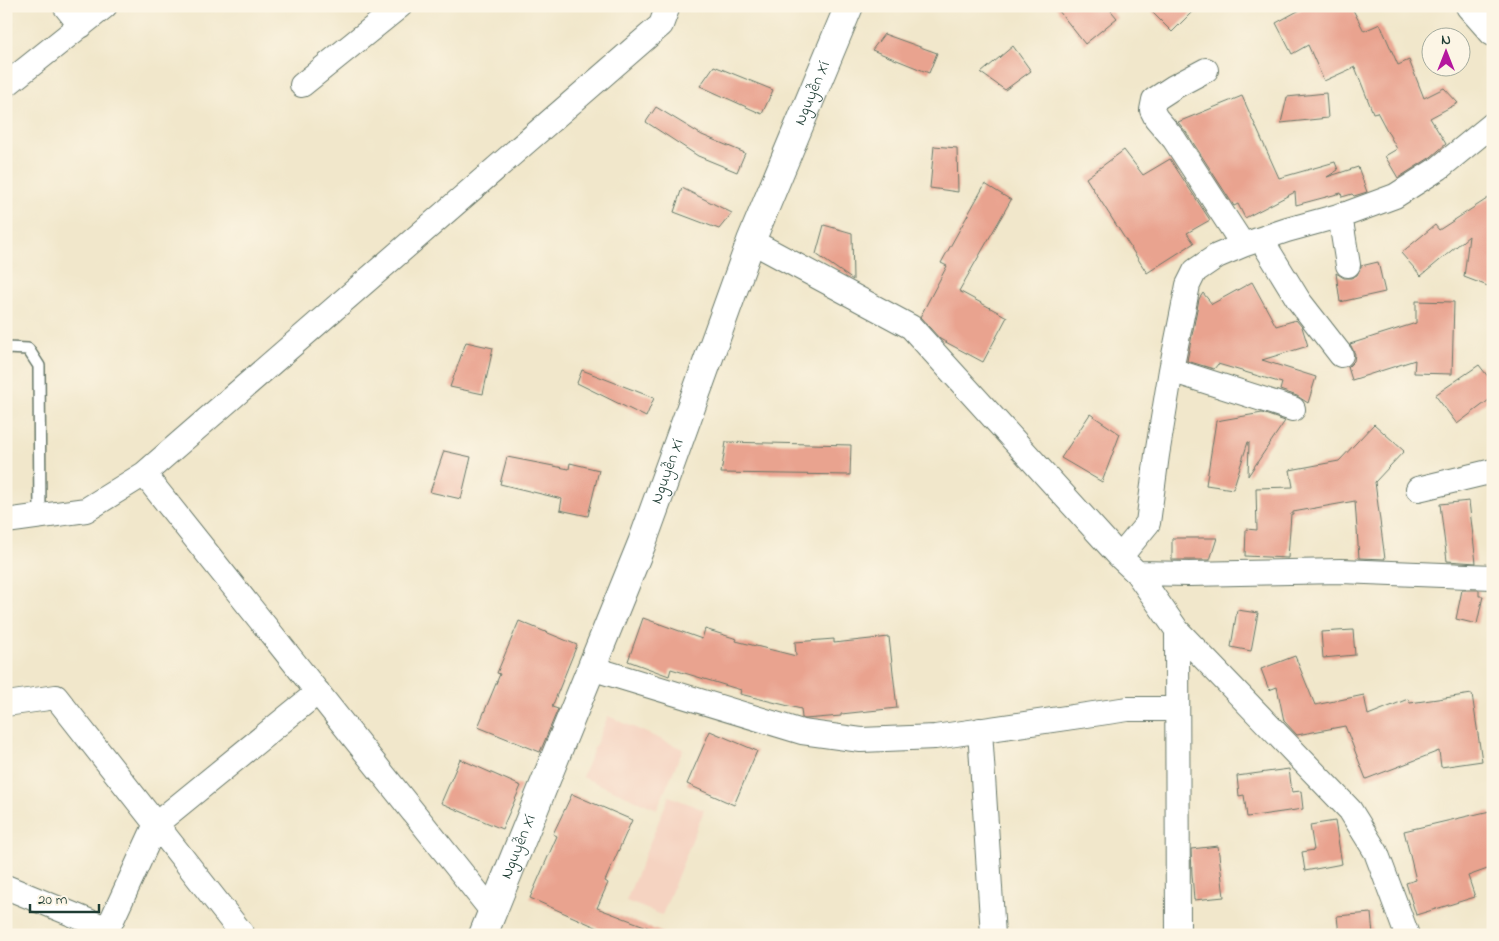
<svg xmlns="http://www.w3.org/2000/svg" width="1499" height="941" font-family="'Indie Flower',sans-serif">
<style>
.built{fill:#f5d3c1}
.building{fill:#e9a38f}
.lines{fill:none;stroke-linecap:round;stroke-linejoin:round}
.service-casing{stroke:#687869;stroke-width:14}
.minor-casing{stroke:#687869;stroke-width:26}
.tertiary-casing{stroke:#687869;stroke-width:30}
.primary-casing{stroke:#687869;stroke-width:30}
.service{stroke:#fff;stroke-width:11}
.minor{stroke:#fff;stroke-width:24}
.tertiary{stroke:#fff;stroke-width:28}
.primary{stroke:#fff;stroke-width:28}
.labels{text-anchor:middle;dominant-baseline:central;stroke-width:4;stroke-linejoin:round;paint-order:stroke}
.street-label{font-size:16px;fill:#1f3d34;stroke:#fcf5e5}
</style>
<rect width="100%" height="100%" fill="#fcf5e5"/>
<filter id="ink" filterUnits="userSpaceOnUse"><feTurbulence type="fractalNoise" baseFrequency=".02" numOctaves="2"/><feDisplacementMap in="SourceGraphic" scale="10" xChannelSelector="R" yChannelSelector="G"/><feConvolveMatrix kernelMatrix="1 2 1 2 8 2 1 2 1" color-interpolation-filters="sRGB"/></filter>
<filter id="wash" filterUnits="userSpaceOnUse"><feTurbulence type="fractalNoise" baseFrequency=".0096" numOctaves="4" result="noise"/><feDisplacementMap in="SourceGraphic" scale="20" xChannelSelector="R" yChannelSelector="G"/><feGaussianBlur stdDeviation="1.12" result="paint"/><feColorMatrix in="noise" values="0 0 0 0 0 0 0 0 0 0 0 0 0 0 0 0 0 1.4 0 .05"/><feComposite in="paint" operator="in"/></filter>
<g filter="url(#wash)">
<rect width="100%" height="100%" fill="#f1e7cb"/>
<path class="built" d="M 608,716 L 683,749 L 657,809 L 582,777 Z
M 669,796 L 704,810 L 662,915 L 626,901 Z"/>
<g id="blocks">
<path class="building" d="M 1055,6 L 1107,6 L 1117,18 L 1085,44 Z
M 1146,6 L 1198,6 L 1172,32 Z
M 1307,6 L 1351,6 L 1364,31 L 1380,24 L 1398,65 L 1409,60 L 1424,98 L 1444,88 L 1458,103 L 1430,118 L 1446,144 L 1431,157 L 1398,178 L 1385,156 L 1397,149 L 1377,112 L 1373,113 L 1355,67 L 1324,81 L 1308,45 L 1292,54 L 1276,23 Z
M 884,34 L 937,53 L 929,73 L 872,50 Z
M 1013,46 L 1031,71 L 1005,90 L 981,73 Z
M 714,66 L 773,90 L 762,114 L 700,86 Z
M 1326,93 L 1328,118 L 1281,123 L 1287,97 Z
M 1242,96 L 1279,178 L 1335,162 L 1338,170 L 1327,177 L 1358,167 L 1367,192 L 1354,196 L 1352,194 L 1342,197 L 1341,193 L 1296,205 L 1295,192 L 1245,218 L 1238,204 L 1234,206 L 1186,132 L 1178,122 Z
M 656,107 L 702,135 L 745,153 L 737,172 L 698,156 L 646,122 Z
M 934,146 L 957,148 L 958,192 L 930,188 Z
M 1124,150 L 1143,175 L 1170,159 L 1210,220 L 1187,233 L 1194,243 L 1147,273 L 1086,178 Z
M 985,184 L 1011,200 L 959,291 L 1007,317 L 983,362 L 940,339 L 920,317 L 947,266 L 941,263 Z
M 682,188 L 732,213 L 719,229 L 674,212 Z
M 1493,195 L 1493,288 L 1464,277 L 1469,236 L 1421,276 L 1401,253 L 1435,225 L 1439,230 Z
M 824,225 L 852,233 L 853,280 L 816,254 Z
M 1378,262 L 1385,292 L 1340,302 L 1336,273 L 1344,278 L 1351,278 L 1357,275 L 1361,266 Z
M 1252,282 L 1276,326 L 1296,320 L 1302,327 L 1308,346 L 1262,360 L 1316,377 L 1308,403 L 1297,396 L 1280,390 L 1282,383 L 1218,364 L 1214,369 L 1187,361 L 1199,299 L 1203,293 L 1212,304 Z
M 1416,301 L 1454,302 L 1452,374 L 1414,373 L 1415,360 L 1352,380 L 1348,367 L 1354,361 L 1355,354 L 1350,344 L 1416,323 Z
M 466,342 L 493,348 L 483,394 L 450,387 Z
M 1479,365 L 1493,383 L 1493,397 L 1457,424 L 1435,395 Z
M 582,370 L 654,398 L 646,417 L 577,383 Z
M 1262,413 L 1285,421 L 1248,476 L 1249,442 L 1248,442 L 1233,489 L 1206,485 L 1216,421 Z
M 1090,414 L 1120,434 L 1102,482 L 1061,458 Z
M 1374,424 L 1404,451 L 1375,482 L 1385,559 L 1359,558 L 1355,501 L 1293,512 L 1293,514 L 1291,514 L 1288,558 L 1245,556 L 1246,529 L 1257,530 L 1256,488 L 1293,487 L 1290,470 L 1339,461 Z
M 726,442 L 851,445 L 850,475 L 721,473 Z
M 444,451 L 471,457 L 461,499 L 430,492 Z
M 507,457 L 569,469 L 570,463 L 599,470 L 588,516 L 560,510 L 562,499 L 500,484 Z
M 1469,501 L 1476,563 L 1447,561 L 1440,504 Z
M 1172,538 L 1217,538 L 1210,560 L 1172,560 Z
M 1462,590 L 1479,590 L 1479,596 L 1483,596 L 1477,624 L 1456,619 Z
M 1237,610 L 1258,613 L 1251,651 L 1231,647 Z
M 643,618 L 702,639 L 705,629 L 737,639 L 736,641 L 796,656 L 795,642 L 834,639 L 834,643 L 889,637 L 897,708 L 841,714 L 841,716 L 805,719 L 802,718 L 801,709 L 740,694 L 741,690 L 671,669 L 669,676 L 628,661 Z
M 519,621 L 577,645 L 552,707 L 558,709 L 540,752 L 478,727 L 500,674 L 497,673 Z
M 1353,630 L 1355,655 L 1323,658 L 1321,632 Z
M 1295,656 L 1315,705 L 1364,695 L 1368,715 L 1408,699 L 1410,703 L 1472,694 L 1482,761 L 1441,767 L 1439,751 L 1366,779 L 1345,726 L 1297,735 L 1284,721 L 1277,687 L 1269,690 L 1261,669 Z
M 710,731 L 757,751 L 734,805 L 687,784 Z
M 460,759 L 521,786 L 502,829 L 441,803 Z
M 1289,769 L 1292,792 L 1301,791 L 1303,809 L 1247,817 L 1244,795 L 1239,796 L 1237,776 Z
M 572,794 L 632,820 L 605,881 L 608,883 L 597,908 L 663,933 L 662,935 L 614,935 L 530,898 L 557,836 L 553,834 Z
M 1490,811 L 1493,821 L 1493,867 L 1468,876 L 1475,897 L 1416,915 L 1406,883 L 1416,880 L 1404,831 Z
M 1335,821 L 1342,864 L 1305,871 L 1302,852 L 1314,850 L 1310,825 Z
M 1218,846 L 1224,897 L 1194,900 L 1192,874 L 1191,849 Z
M 1371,913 L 1373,935 L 1339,935 L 1337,916 Z"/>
</g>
</g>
<g filter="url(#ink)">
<use href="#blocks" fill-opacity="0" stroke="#687869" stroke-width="1"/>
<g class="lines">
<defs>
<path id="service" d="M 6,348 L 28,349 L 39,366 L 40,516"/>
<path id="minor" d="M 65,6 L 81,26
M 1206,70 L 1174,87 L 1154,100 L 1152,110 L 1156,118 L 1174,139 L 1243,245
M 6,85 L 105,6
M 302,85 L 400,6
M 1340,215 L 1348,265
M 1261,239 L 1299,301 L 1341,355
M 751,241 L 911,327 L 1120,557 L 1137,573 L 1177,630 L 1350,810 L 1376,852 L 1407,935
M 1171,370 L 1293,409
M 144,474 L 492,911
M 1418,489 L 1493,471
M 6,521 L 86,510 L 144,474 L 661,25 L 668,6
M 1120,557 L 1148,523 L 1157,455 L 1171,370 L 1188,285 L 1195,271 L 1217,256 L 1243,245 L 1287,230 L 1349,213 L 1395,196 L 1439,168 L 1493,124
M 1137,573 L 1189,574 L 1341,571 L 1493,577
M 1177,630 L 1178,935
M 591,668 L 802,732 L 861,740 L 935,737 L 1128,709 L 1177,709
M 6,704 L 56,697 L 243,935
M 980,730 L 993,935
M 6,887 L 108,929
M 105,935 L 156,824 L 318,692"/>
<g id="tertiary">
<path id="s1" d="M 483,935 L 642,543 L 751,241 L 849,6"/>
</g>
<path id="primary" d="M 1470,6 L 1493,32"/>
</defs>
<use href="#service" class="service-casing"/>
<use href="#minor" class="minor-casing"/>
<use href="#tertiary" class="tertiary-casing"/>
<use href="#primary" class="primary-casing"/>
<use href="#service" class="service"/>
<use href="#minor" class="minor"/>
<use href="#tertiary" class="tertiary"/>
<use href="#primary" class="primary"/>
</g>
</g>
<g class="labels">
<g class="street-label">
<text stroke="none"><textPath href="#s1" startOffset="904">Nguyễn Xí</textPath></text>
<text stroke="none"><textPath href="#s1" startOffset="499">Nguyễn Xí</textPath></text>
<text stroke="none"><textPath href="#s1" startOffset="95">Nguyễn Xí</textPath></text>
</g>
</g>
<rect width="1499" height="941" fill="none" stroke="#fcf5e5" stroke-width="25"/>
<g transform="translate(1446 52)"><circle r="24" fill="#fcf5e5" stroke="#a4ab9e"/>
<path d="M0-4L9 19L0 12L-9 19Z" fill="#b5179e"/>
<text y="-8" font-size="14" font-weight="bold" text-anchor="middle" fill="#1f3d34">N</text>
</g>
<path d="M30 904v8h69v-8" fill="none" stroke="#1f3d34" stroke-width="2.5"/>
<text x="38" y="904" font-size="15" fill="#1f3d34" stroke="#fcf5e5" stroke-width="4" paint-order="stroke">20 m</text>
</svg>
